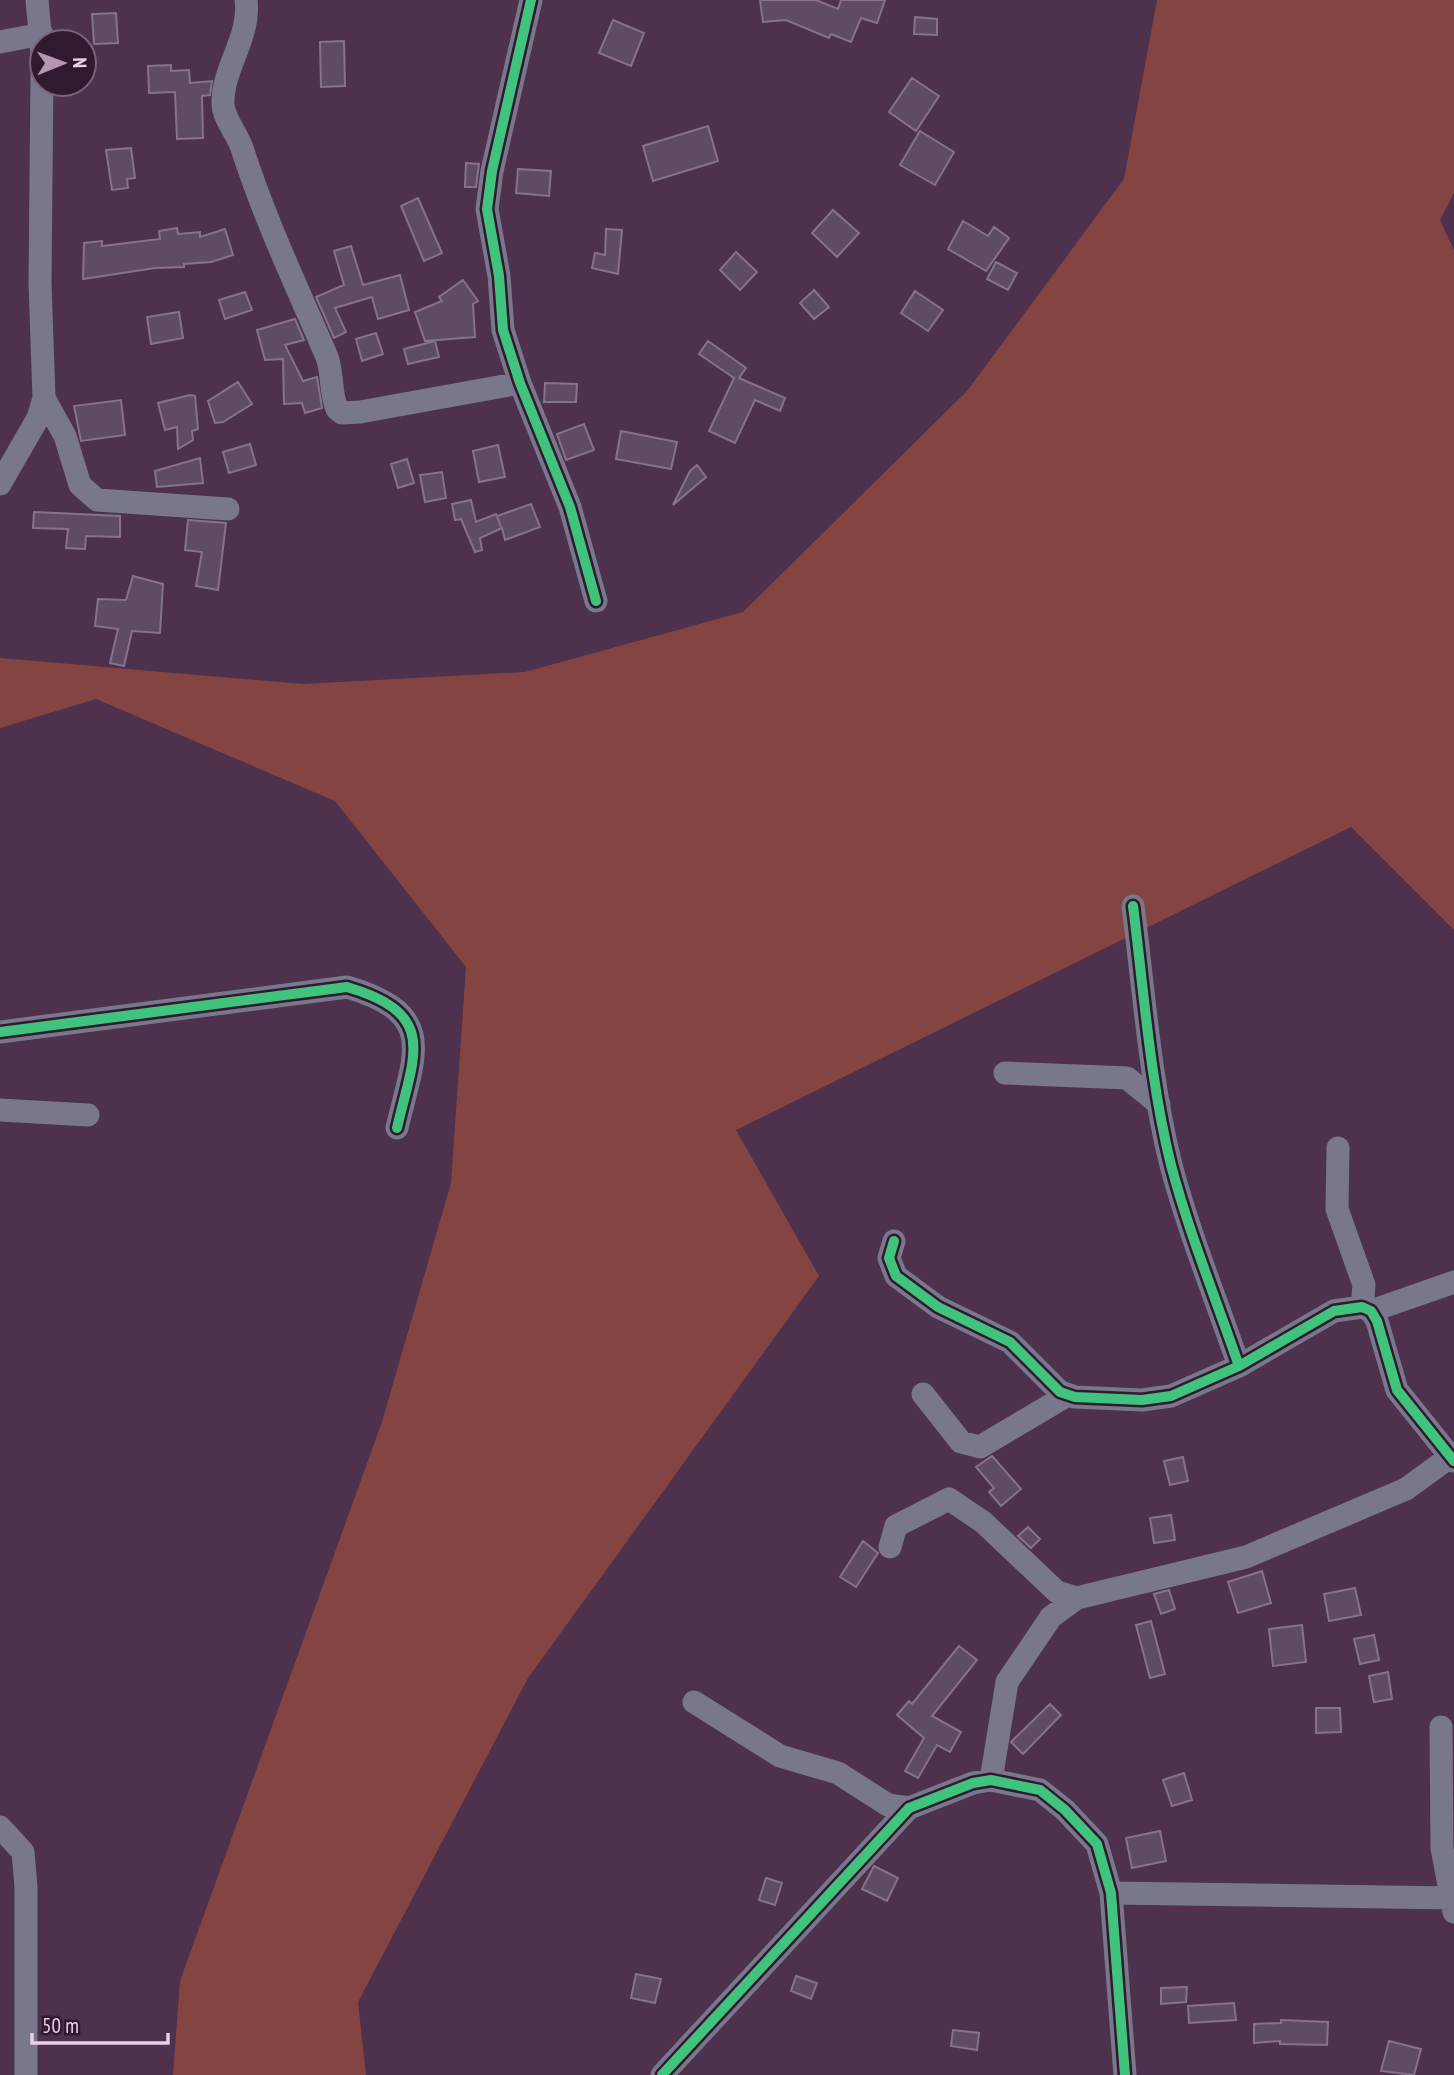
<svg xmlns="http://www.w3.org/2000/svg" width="1454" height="2075" font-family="'PT Sans Narrow',sans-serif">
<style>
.green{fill:#844542}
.building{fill:#5f4b64;stroke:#86728c;stroke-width:2}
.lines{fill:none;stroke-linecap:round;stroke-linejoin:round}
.minor{stroke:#79778c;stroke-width:23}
.cycleway-casing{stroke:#311a30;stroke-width:15}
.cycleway{stroke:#40c37c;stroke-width:10}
</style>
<rect width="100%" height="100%" fill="#4d314d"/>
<path class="green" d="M 1157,0 L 1454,0 L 1454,193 L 1440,220 L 1454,250 L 1454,930 L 1351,827 L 736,1130 L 819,1276 L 528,1678 L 358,2002 L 366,2075 L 173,2075 L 180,1981 L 382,1422 L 451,1183 L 466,967 L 335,801 L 96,699 L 0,728 L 0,658 L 304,684 L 525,672 L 743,612 L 967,391 L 1124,179 Z"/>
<path class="building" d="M 760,0 L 816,0 L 838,9 L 841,0 L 885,0 L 877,23 L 861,18 L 851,42 L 831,34 L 829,38 L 786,20 L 763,22 Z
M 116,13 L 118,43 L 94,44 L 92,14 Z
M 915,17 L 937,19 L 937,35 L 914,34 Z
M 613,20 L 644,33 L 631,66 L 599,53 Z
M 344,41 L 345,86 L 321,87 L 320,42 Z
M 171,65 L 171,71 L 189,70 L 190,83 L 212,81 L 210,95 L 202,96 L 203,138 L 177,139 L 175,92 L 149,93 L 148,66 Z
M 912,78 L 939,96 L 916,131 L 889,112 Z
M 708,126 L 718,161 L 653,181 L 643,146 Z
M 920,131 L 954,152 L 935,185 L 900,165 Z
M 131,148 L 135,178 L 127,179 L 128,188 L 112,190 L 106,150 Z
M 466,163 L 479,164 L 476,187 L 465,187 Z
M 518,169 L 551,171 L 549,196 L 516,193 Z
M 418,198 L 442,253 L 424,261 L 401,206 Z
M 833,210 L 859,233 L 837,257 L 812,233 Z
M 963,221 L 988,236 L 994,227 L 1009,238 L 986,271 L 948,249 Z
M 177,228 L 178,234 L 200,232 L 200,237 L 225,229 L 233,255 L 211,262 L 184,264 L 184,267 L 155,268 L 83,279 L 84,243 L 102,241 L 102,246 L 160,239 L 159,231 Z
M 606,229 L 622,230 L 618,274 L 592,268 L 595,253 L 605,255 Z
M 351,246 L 363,285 L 400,275 L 409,310 L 378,319 L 372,297 L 335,308 L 346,332 L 334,338 L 316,297 L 344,285 L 334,251 Z
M 736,252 L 757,272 L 740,290 L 720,270 Z
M 996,262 L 1017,273 L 1008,290 L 987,279 Z
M 463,280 L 478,301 L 473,304 L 475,337 L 425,341 L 415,312 L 442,301 L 439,297 Z
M 814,290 L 829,307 L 814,319 L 800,303 Z
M 915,291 L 943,310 L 928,331 L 901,313 Z
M 245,292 L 252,310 L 225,319 L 219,300 Z
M 179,312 L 183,338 L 151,344 L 147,317 Z
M 295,319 L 304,340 L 285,345 L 303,381 L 317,377 L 322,408 L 305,413 L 302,403 L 284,404 L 283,359 L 265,360 L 257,330 Z
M 376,333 L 383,354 L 362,361 L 356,339 Z
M 435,341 L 439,357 L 408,364 L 404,349 Z
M 708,341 L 746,368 L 739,378 L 785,398 L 780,411 L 755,400 L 735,443 L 709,431 L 734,378 L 699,354 Z
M 238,382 L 252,404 L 223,422 L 215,423 L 208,401 Z
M 545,383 L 577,384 L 576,402 L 544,402 Z
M 190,395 L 195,396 L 198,429 L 192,431 L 193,440 L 178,449 L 177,427 L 165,430 L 158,403 Z
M 121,400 L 125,435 L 81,441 L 74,406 Z
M 584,424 L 594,450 L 566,460 L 557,434 Z
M 621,431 L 677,442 L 671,469 L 616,459 Z
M 250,444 L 256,465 L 229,473 L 223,452 Z
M 498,445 L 505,477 L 479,482 L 473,451 Z
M 200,458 L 203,483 L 157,487 L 155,471 Z
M 407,459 L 414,483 L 398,488 L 391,464 Z
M 697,465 L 706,477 L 673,505 L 690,471 Z
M 442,472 L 446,498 L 425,502 L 420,475 Z
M 471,500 L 476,522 L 496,514 L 501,527 L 497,516 L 531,504 L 540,527 L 505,540 L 502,528 L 480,538 L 482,550 L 475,552 L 461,519 L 455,520 L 452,504 Z
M 34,512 L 120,516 L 120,537 L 86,536 L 85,549 L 66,548 L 68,529 L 33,528 Z
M 188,520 L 226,523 L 218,590 L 196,586 L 202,552 L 185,550 Z
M 133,576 L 163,584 L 160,633 L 132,631 L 124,666 L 110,663 L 118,629 L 95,626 L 98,599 L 126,600 Z
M 992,1456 L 1021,1489 L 1001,1506 L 989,1492 L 994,1488 L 976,1467 Z
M 1183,1457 L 1188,1481 L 1170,1485 L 1164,1461 Z
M 1171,1515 L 1175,1540 L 1154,1543 L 1150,1518 Z
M 1028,1527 L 1040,1539 L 1031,1548 L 1018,1536 Z
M 863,1541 L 878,1553 L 856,1587 L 840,1577 Z
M 1262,1571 L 1271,1603 L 1238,1613 L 1228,1582 Z
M 1355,1588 L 1361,1615 L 1329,1621 L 1324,1594 Z
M 1169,1590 L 1175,1609 L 1161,1614 L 1154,1594 Z
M 1151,1621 L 1165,1674 L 1150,1678 L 1136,1625 Z
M 1302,1625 L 1306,1662 L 1273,1666 L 1269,1629 Z
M 1374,1635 L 1379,1660 L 1360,1664 L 1354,1639 Z
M 959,1646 L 977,1660 L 932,1716 L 961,1732 L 950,1752 L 937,1745 L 918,1778 L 905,1771 L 924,1738 L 897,1715 L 909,1701 L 912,1704 Z
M 1388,1672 L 1392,1699 L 1374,1702 L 1369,1676 Z
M 1050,1704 L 1061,1715 L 1023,1754 L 1011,1742 Z
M 1316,1708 L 1340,1708 L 1341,1732 L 1316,1733 Z
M 1184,1773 L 1192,1800 L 1172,1806 L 1163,1780 Z
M 1160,1831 L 1166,1861 L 1132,1868 L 1126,1838 Z
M 874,1866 L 898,1878 L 887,1901 L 862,1889 Z
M 766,1878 L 782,1883 L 775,1905 L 759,1900 Z
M 636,1974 L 661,1979 L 655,2003 L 631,1998 Z
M 796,1976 L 817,1983 L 811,1999 L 791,1991 Z
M 1187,1987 L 1186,2002 L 1161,2004 L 1161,1988 Z
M 1234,2003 L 1236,2020 L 1189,2023 L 1188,2006 Z
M 1281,2020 L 1328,2022 L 1327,2045 L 1280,2044 L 1280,2041 L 1254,2043 L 1254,2024 L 1281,2023 Z
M 953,2030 L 979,2033 L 977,2050 L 951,2046 Z
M 1389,2041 L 1421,2049 L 1414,2075 L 1381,2071 Z"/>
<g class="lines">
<path class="minor" d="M 37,0 L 42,54
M 246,0 C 251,37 222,68 223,104 C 224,120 237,133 242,148 C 265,220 297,287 327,357 C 333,373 330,393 337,409 L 342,413 L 360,412 L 520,383
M 531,0 L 492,171 L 487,209 L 499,276 L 503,330 L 520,383 L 570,507 L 596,601
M 0,42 L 42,34
M 44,398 L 65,436 L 80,485 L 97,500 L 228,509
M 0,484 L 38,418 L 44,398 L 40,283 L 42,75
M 1133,906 C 1144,992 1150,1081 1171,1165 C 1189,1233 1216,1299 1239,1366
M 0,1032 L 347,987 C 439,1014 414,1054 397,1128
M 1005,1073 L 1127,1078 L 1159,1104
M 0,1110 L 88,1115
M 1338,1148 L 1337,1209 L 1364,1285 L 1362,1307
M 894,1241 L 889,1258 L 896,1276 L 938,1307 L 1010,1342 L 1060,1392 L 1075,1397 L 1142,1400 L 1171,1396 L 1239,1366 L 1334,1311 L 1362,1307 L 1371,1311 L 1377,1321 L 1397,1390 L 1454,1461
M 1371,1311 L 1454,1282
M 923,1394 L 961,1442 L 980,1447 L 1066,1396
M 890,1547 L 896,1526 L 949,1499 L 983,1522 L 1057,1592 L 1077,1598
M 694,1702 L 780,1756 L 838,1773 L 888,1805 L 909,1808
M 1441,1727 L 1442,1848 L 1454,1912
M 991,1780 L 1007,1682 L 1051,1617 L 1077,1598 L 1246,1557 L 1406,1489 L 1454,1454
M 0,1827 L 23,1852 L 26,1887 L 26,2075
M 1111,1893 L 1454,1898
M 662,2075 L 909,1808 L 973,1783 L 991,1780 L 1040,1790 L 1065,1810 L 1097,1844 L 1111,1893 L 1125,2075"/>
<defs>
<path id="cycleway" d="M 531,0 L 492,171 L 487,209 L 499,276 L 503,330 L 520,383 L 570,507 L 596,601
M 1133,906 C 1144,992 1150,1081 1171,1165 C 1189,1233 1216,1299 1239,1366
M 0,1032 L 347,987 C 439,1014 414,1054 397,1128
M 894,1241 L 889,1258 L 896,1276 L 938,1307 L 1010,1342 L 1060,1392 L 1075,1397 L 1142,1400 L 1171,1396 L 1239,1366 L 1334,1311 L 1362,1307 L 1371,1311 L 1377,1321 L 1397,1390 L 1454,1461
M 662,2075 L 909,1808 L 973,1783 L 991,1780 L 1040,1790 L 1065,1810 L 1097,1844 L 1111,1893 L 1125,2075"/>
</defs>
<use href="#cycleway" class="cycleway-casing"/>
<use href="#cycleway" class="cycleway"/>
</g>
<g transform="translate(63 63) rotate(89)"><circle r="33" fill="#311a30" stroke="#7c627a" stroke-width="2"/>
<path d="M0-5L12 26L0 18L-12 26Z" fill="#b496b3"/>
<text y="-10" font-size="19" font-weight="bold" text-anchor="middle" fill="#eccdea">N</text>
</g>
<path d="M32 2033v10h136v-10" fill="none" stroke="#eccdea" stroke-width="3.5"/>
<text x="42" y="2033" font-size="21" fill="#eccdea" stroke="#311a30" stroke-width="5" paint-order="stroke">50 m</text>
</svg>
